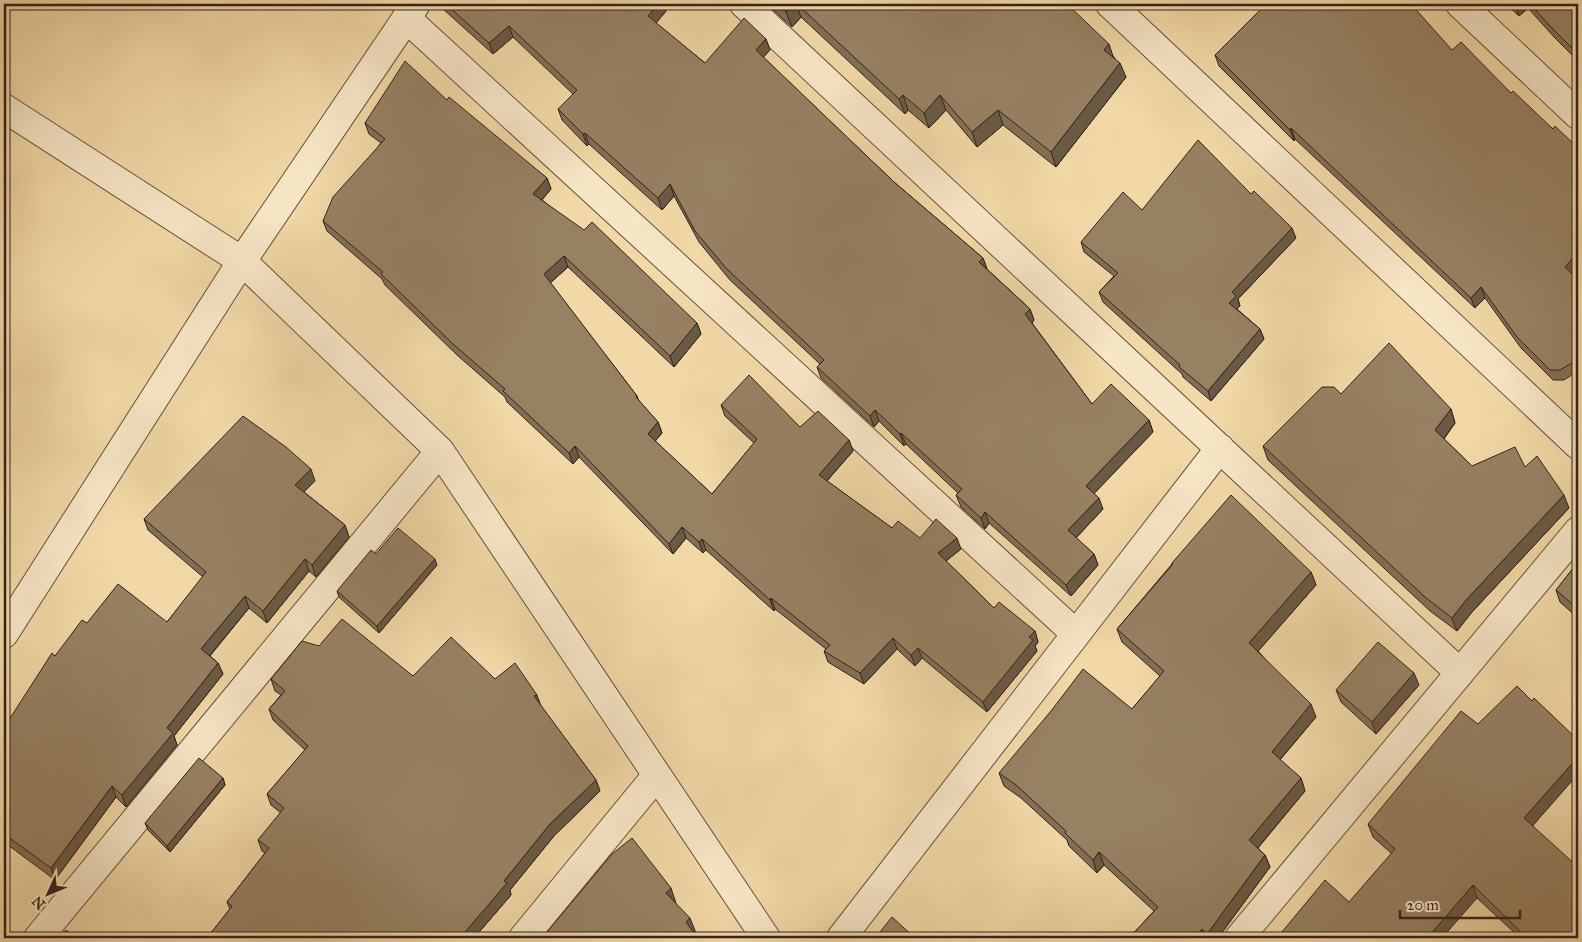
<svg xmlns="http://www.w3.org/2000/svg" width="1582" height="942" font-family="'IM FELL Great Primer',serif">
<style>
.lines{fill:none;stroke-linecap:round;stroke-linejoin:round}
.minor-casing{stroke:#64503d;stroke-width:30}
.minor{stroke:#f7e6c6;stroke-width:28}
.wall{fill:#826f55;stroke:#35221a}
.shaded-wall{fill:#6a5a45;stroke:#35221a}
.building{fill:#978163;stroke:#35221a}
</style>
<rect width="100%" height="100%" fill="#f2d8a7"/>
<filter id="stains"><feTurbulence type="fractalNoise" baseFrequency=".004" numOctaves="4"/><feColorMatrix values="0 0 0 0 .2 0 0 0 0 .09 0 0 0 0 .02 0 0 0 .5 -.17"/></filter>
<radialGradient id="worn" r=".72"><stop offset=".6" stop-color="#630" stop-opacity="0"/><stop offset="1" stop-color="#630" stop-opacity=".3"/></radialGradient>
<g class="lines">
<defs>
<path id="minor" d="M 744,4 L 1460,673
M 1110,4 L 1578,445
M 1460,4 L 1578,115
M 406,18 L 1076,634
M 4,108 L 242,261 L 440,451 L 766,938
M 4,634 L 242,261 L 416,4
M 38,938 L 440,451
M 523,938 L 657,775
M 841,938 L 1220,448
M 1239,938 L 1578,531"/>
</defs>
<use href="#minor" class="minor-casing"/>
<use href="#minor" class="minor"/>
</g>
<path class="wall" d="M 441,4 L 664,4 L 666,11 L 656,23 L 705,63 L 766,39 L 770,50 L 763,57 L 894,182 L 983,258 L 987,269 L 1030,309 L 1034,320 L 1032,323 L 1092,404 L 1149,420 L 1153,432 L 1094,493 L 1103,509 L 1076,538 L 1094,554 L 1098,565 L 1071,596 L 989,523 L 985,529 L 961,507 L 956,495 L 958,493 L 906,444 L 904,446 L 879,421 L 874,427 L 821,378 L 817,367 L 820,364 L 730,280 L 699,242 L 674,196 L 662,210 L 589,144 L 587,146 L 562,120 L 558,109 L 573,94 L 513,37 L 493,54 L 443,9 Z
M 768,4 L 1067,4 L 1114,57 L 1126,77 L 1056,167 L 1003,125 L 977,147 L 946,110 L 929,128 L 908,110 L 905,114 L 801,17 L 792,27 L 769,6 Z
M 1506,4 L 1578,4 L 1578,61 L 1554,37 L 1528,8 L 1519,16 Z
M 1215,55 L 1572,274 L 1578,280 L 1578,371 L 1564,380 L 1553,380 L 1521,348 L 1485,298 L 1475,308 L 1295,139 L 1294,141 L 1219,66 Z
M 447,100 L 547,178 L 551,189 L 542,200 L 697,323 L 701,334 L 674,367 L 568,267 L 550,283 L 637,396 L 639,401 L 658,422 L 662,433 L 655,441 L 712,494 L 754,443 L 725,416 L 721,405 L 800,427 L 849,440 L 853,451 L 827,481 L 892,528 L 920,538 L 961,549 L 946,561 L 994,608 L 1035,631 L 1038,642 L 1035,646 L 1037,651 L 987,712 L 922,658 L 915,666 L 897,649 L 864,684 L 828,662 L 824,651 L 826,649 L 775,609 L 774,611 L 706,550 L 703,553 L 686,538 L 673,554 L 579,457 L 573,464 L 507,402 L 505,397 L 457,355 L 385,285 L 382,279 L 327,231 L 323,221 L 381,143 L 369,134 L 365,123 Z
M 1251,194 L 1296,238 L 1238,299 L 1240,306 L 1237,309 L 1260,329 L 1264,339 L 1211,401 L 1183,377 L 1182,374 L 1103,302 L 1099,292 L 1114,276 L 1084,252 L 1081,242 L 1142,210 Z
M 1451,409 L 1455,423 L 1444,439 L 1472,466 L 1525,467 L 1569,508 L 1472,612 L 1457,631 L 1430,611 L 1268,460 L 1263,446 Z
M 315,481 L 304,492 L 345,525 L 349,537 L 316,577 L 309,571 L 267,623 L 249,608 L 210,656 L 218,663 L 223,674 L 174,736 L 177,745 L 126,807 L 116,797 L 55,880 L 4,842 L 4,721 L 7,723 L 55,656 L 87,623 L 167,622 L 203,577 L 148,530 L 144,519 Z
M 376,554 L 437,565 L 379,633 L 339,597 L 337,591 Z
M 1578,562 L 1578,618 L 1560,602 L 1556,590 Z
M 1172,563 L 1311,572 L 1316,585 L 1258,651 L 1316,717 L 1280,760 L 1301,778 L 1305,791 L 1258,848 L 1265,855 L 1270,867 L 1218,938 L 1129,938 L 1154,911 L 1104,865 L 1097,873 L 1069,846 L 1067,840 L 1021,798 L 1004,786 L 999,773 L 1132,709 L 1160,676 L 1122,642 L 1117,629 L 1172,564 Z
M 413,676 L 495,679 L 541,706 L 596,780 L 600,791 L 554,836 L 510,890 L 511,895 L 474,938 L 207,938 L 230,909 L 227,902 L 265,853 L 262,851 L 258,840 L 281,813 L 271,805 L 267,794 L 305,750 L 273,720 L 269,709 L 281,695 L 275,691 L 271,679 Z
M 1419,685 L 1376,734 L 1341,702 L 1336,690 Z
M 223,778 L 225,785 L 170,852 L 148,830 L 145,823 Z
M 1368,824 L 1533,825 L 1578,938 L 1520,938 L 1477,898 L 1391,853 L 1373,837 Z"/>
<path class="shaded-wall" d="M 658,4 L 664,4 L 666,11 L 652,28 L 648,16 Z
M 795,4 L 796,4 L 801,17 L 792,27 L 786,12 Z
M 1517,4 L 1526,4 L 1528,8 L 1519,16 L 1515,6 Z
M 509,26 L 513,37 L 493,54 L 489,43 Z
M 766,39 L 770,50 L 760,61 L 756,50 Z
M 1109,44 L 1114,59 L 1104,50 Z
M 1120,63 L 1126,77 L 1056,167 L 1051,152 Z
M 903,95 L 908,110 L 905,114 L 899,99 Z
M 940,95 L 946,110 L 929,128 L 924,113 Z
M 998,110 L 1003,125 L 977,147 L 972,132 Z
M 1291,128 L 1295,139 L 1294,141 L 1290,130 Z
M 585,133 L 589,144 L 587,146 L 583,134 Z
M 547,178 L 551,189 L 537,205 L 533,194 Z
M 670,184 L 674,196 L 662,210 L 658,198 Z
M 1292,228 L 1296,238 L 1238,299 L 1240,306 L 1233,313 L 1229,303 L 1232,292 Z
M 1578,252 L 1578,267 L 1569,277 L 1565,267 Z
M 564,256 L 568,267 L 548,285 L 544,274 Z
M 983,258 L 987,269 L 979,262 Z
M 1481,287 L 1485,298 L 1475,308 L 1471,298 Z
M 1030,309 L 1034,320 L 1029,326 L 1025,314 Z
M 697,323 L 701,334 L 674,367 L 670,356 Z
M 1260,329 L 1264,339 L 1211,401 L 1208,391 Z
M 1451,409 L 1455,423 L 1440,444 L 1435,430 Z
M 875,410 L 879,421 L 874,427 L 870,416 Z
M 1149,420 L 1153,432 L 1090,498 L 1086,486 Z
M 658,422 L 662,433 L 652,445 L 648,434 Z
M 901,433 L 906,444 L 904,446 L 900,434 Z
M 849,440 L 853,451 L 822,486 L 819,475 Z
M 575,446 L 579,457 L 573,464 L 569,453 Z
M 311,469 L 315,481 L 299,497 L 295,485 Z
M 1564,495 L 1569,508 L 1472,612 L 1457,631 L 1452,618 L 1467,599 Z
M 1099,498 L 1103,509 L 1072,542 L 1068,530 Z
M 985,512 L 989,523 L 985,529 L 981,518 Z
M 345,525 L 349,537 L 316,577 L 312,565 Z
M 682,527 L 686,538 L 673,554 L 669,544 Z
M 957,538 L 961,549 L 942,564 L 938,553 Z
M 702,539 L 706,550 L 703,553 L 699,542 Z
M 1094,554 L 1098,565 L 1071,596 L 1066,585 Z
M 305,559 L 309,571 L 267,623 L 263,611 Z
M 435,559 L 437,565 L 379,633 L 377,626 Z
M 1311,572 L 1316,585 L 1254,656 L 1249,643 Z
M 245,596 L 249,608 L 205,661 L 201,649 Z
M 771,598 L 775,609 L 774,611 L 770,600 Z
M 1035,631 L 1038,642 L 1035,646 L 1037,651 L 987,712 L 983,702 L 1029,637 Z
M 893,638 L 897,649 L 864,684 L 860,673 Z
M 918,648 L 922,658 L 915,666 L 911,655 Z
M 218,663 L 223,674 L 174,736 L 177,745 L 126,807 L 122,795 L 167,728 Z
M 1414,673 L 1419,685 L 1376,734 L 1372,722 Z
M 537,695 L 541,706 L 534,696 Z
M 1311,704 L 1316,717 L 1276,764 L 1272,752 Z
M 1578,757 L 1578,774 L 1529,830 L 1524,818 Z
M 223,778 L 225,785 L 170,852 L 167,846 Z
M 1301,778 L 1305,791 L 1254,852 L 1249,840 Z
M 596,780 L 600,791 L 554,836 L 510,890 L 511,895 L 474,938 L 460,938 L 504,881 L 550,824 Z
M 112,786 L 116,797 L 55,880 L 51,868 Z
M 1099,852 L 1104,865 L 1097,873 L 1093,860 Z
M 1265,855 L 1270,867 L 1218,938 L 1209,938 L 1207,934 Z
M 1473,885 L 1477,898 L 1442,938 L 1429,938 L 1429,936 Z
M 671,888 L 676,903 L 666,893 Z
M 690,918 L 696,933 L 692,937 L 686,922 Z
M 1202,929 L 1206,938 L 1195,938 Z"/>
<path class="building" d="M 446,4 L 658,4 L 648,16 L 705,63 L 744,18 L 766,39 L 756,50 L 894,182 L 983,258 L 979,262 L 1030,309 L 1025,314 L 1092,404 L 1111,384 L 1149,420 L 1086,486 L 1099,498 L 1068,530 L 1094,554 L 1066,585 L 985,512 L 981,518 L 956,495 L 962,489 L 901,433 L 900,434 L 875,410 L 870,416 L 817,367 L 824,360 L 726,268 L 695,231 L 670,184 L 658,198 L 585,133 L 583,134 L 558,109 L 577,90 L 509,26 L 489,43 Z
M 777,4 L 795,4 L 786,12 Z
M 797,4 L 1067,4 L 1109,44 L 1104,50 L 1120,63 L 1051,152 L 998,110 L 972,132 L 940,95 L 924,113 L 903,95 L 899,99 Z
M 1266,4 L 1411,4 L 1452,50 L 1461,42 L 1511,93 L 1513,91 L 1553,129 L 1555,126 L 1578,148 L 1578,252 L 1565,267 L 1578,280 L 1578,358 L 1577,360 L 1560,370 L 1550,370 L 1517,337 L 1481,287 L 1471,298 L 1291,128 L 1290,130 L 1215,55 Z
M 1530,4 L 1578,4 L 1578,54 L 1550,26 Z
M 405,61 L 447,100 L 449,97 L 547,178 L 533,194 L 584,230 L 592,222 L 697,323 L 670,356 L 564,256 L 544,274 L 637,396 L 636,397 L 658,422 L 648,434 L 712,494 L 757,439 L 721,405 L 749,375 L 800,427 L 818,411 L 849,440 L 819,475 L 892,528 L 898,521 L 920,538 L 936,519 L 957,538 L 938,553 L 994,608 L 999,602 L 1035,631 L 1029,637 L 1033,640 L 983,702 L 918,648 L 911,655 L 893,638 L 860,673 L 824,651 L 830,645 L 771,598 L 770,600 L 702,539 L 699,542 L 682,527 L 669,544 L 575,446 L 569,453 L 503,391 L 505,389 L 453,344 L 381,274 L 383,272 L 323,221 L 333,197 L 385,139 L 365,123 Z
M 1198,140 L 1251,194 L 1254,191 L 1292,228 L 1232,292 L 1236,296 L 1229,303 L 1260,329 L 1208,391 L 1179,367 L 1180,365 L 1099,292 L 1118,273 L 1081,242 L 1123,192 L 1142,210 Z
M 1389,343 L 1451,409 L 1435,430 L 1472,466 L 1515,447 L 1525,467 L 1537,456 L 1564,495 L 1467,599 L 1452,618 L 1425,597 L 1263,446 L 1322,387 L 1334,387 L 1341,394 Z
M 243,416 L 286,447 L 311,469 L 295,485 L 345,525 L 312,565 L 305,559 L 263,611 L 245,596 L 201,649 L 218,663 L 167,728 L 173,733 L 122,795 L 112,786 L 51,868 L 4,834 L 4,721 L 7,723 L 52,653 L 55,656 L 82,620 L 87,623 L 118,584 L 167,622 L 206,572 L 144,519 Z
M 1231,495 L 1311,572 L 1249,643 L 1311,704 L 1272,752 L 1301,778 L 1249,840 L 1265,855 L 1207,934 L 1202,929 L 1195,938 L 1129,938 L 1158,907 L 1099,852 L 1093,860 L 1065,833 L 1066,831 L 1016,785 L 999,773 L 1051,711 L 1083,669 L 1132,709 L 1164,671 L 1117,629 L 1173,564 L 1172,563 Z
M 398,528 L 435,559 L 377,626 L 337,591 L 371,550 L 376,554 Z
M 1578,562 L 1578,609 L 1556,590 Z
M 342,619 L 413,676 L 451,637 L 495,679 L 515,663 L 537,695 L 534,696 L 596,780 L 550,824 L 504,881 L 507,883 L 460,938 L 207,938 L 232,906 L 227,902 L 269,848 L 258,840 L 284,808 L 267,794 L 308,746 L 269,709 L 285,691 L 271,679 L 302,641 L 319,646 Z
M 1378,642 L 1414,673 L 1372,722 L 1336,690 Z
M 1517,686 L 1532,701 L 1534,698 L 1578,740 L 1578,757 L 1524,818 L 1578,867 L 1578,938 L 1527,938 L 1473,885 L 1429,936 L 1431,938 L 1277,938 L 1325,880 L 1349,902 L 1395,849 L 1368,824 L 1461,711 L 1478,724 Z
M 199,758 L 223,778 L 167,846 L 145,823 Z
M 632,838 L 671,888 L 666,893 L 690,918 L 686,922 L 698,938 L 542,938 L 612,854 Z
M 892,917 L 915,938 L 875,938 Z
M 66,930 L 76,938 L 59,938 Z"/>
<rect width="1582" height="942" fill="none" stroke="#f2d8a7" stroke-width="20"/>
<rect x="5" y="5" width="1572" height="932" fill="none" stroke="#35221a" stroke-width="2.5"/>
<rect x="10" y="10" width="1562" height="922" fill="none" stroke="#35221a"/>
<g transform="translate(48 894) rotate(226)" stroke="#f7e6c6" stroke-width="4" paint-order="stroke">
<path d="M0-4L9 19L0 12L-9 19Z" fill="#35221a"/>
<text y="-8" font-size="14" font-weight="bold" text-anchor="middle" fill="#35221a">N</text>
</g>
<path d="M1400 910v8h120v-8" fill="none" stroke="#35221a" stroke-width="2.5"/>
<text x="1407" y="910" font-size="15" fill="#35221a" stroke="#f7e6c6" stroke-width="4" paint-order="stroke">20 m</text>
<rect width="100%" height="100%" filter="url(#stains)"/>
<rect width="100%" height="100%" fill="url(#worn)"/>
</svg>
